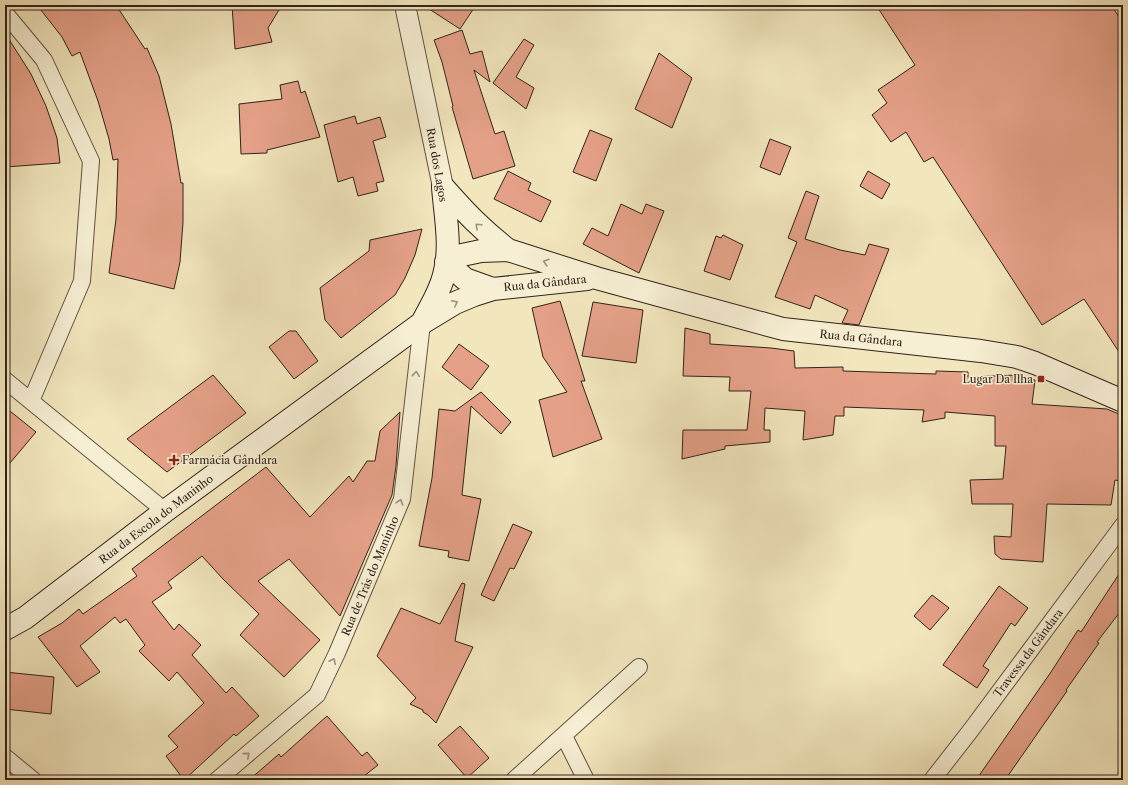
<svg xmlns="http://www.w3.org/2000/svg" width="1128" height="785" font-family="'Libre Caslon Text',serif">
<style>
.building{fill:#e5a188;stroke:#322219}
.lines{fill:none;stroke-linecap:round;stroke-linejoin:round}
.minor-casing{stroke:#625342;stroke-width:18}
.tertiary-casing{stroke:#625342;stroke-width:22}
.secondary-casing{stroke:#322219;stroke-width:24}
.minor{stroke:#f7efd4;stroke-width:16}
.tertiary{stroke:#f7efd4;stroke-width:20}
.secondary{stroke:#f7efd4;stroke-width:22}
.oneway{stroke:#9e9380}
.poi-dot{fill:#8f2418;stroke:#f7efd4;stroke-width:1.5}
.labels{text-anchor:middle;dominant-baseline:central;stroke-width:3;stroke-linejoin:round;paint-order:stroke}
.street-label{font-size:11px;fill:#322219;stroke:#f7efd4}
.poi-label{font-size:11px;fill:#322219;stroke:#f7efd4;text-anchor:end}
</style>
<rect width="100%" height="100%" fill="#f2e6bd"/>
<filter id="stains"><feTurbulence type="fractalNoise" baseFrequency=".005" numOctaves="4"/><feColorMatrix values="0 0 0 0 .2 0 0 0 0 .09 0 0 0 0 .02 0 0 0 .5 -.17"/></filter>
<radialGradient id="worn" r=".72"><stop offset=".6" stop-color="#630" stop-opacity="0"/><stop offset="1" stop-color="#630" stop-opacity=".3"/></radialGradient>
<path class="building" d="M 37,5 L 116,5 L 145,49 L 147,48 L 159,76 L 171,124 L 181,183 L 183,183 L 183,222 L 180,262 L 174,289 L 109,273 L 116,219 L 118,159 L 113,160 L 109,139 L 98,101 L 80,52 L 72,56 L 62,37 Z
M 232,5 L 282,5 L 268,28 L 272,42 L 235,49 Z
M 423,5 L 476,5 L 460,29 Z
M 876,5 L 1111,5 L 1123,23 L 1123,358 L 1084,299 L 1042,325 L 933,157 L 924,162 L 906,132 L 891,142 L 872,115 L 887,103 L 878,90 L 915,65 Z
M 462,30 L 470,54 L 482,51 L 490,82 L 474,70 L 495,134 L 504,131 L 515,166 L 473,179 L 452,107 L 453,106 L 442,62 L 434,40 Z
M 5,33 L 31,74 L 46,106 L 57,138 L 60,163 L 5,167 Z
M 524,39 L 534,45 L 516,77 L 534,88 L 526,109 L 493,83 Z
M 659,53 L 692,78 L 672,128 L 635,109 Z
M 298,81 L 301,93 L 305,91 L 320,137 L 267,150 L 267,153 L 241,154 L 239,104 L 282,99 L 280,85 Z
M 355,116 L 357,124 L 380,117 L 386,137 L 373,141 L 384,181 L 376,183 L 378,191 L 358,196 L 353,177 L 338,182 L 324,125 Z
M 590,130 L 612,139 L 596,181 L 573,172 Z
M 770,139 L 791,147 L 780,175 L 760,167 Z
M 508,171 L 531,183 L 528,190 L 551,201 L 541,222 L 494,199 Z
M 868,171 L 890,184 L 882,199 L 860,186 Z
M 806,191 L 819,196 L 805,239 L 840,250 L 865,255 L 869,244 L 889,249 L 859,325 L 842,323 L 848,310 L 815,295 L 810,309 L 775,297 L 797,242 L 788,238 Z
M 621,204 L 642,214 L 646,204 L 664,211 L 639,273 L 583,244 L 592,228 L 608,236 Z
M 422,229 L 415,255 L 405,278 L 395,295 L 341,338 L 325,320 L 320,288 L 369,251 L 370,240 Z
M 723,235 L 743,245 L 730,280 L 704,271 L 716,236 L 721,238 Z
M 560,301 L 585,381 L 581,381 L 602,439 L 553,457 L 539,400 L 567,392 L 543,357 L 532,308 Z
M 593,302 L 643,310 L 636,363 L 582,356 Z
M 685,328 L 710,334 L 710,344 L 771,348 L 794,351 L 795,368 L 843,367 L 843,371 L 936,374 L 936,371 L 968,372 L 968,377 L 1017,375 L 1035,380 L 1032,404 L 1107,409 L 1121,415 L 1120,481 L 1115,480 L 1111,505 L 1047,504 L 1043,562 L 1001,559 L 995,554 L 994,536 L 1011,537 L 1013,504 L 972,504 L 970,480 L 1003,479 L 1006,446 L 995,446 L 995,416 L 945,412 L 945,418 L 922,422 L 924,410 L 844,407 L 844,416 L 835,416 L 833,435 L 803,440 L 805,411 L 765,408 L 764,430 L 770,430 L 770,442 L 725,446 L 725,449 L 682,459 L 683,430 L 747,430 L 751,391 L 729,391 L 730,377 L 683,376 Z
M 289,331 L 296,331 L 318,361 L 294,379 L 269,347 Z
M 459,344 L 489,366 L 471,390 L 442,367 Z
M 213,375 L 246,413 L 167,472 L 127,439 Z
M 481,392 L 511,422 L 501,434 L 471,406 L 462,495 L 481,499 L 469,561 L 448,557 L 449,551 L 419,546 L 432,478 L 439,409 L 455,411 Z
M 5,407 L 36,432 L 5,469 Z
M 400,412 L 396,466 L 392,495 L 340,616 L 289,559 L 258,581 L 320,640 L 284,677 L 240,635 L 259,614 L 223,579 L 202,556 L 168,582 L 172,588 L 152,602 L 174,630 L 179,624 L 201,645 L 192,655 L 226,693 L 232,687 L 259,716 L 236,736 L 234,734 L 184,780 L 166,756 L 178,747 L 168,736 L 204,703 L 177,672 L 169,681 L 139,651 L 145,645 L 126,619 L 120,623 L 115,617 L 80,646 L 100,672 L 77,687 L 38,637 L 62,623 L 79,609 L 83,614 L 137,576 L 132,569 L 266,467 L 310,517 L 349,476 L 353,482 L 367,461 L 375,461 L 380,431 Z
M 513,524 L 532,532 L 514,569 L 510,568 L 494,601 L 481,595 Z
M 1123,568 L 1123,608 L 1097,642 L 1099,643 L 1066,690 L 1067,691 L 1005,780 L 976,780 L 1051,672 L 1078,630 L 1081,632 Z
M 462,583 L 465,584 L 455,641 L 473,647 L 436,723 L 428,715 L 423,712 L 423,710 L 410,704 L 416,698 L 377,656 L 401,608 L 440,624 Z
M 999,586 L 1028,608 L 1015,626 L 1011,623 L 983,666 L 989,670 L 977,688 L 943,665 Z
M 932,595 L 949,608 L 930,630 L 914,616 Z
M 5,672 L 54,677 L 51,714 L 5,709 Z
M 327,716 L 362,756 L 367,752 L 378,765 L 359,780 L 249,780 L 279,754 L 281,757 Z
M 460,726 L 489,758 L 467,778 L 438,745 Z"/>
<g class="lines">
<defs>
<path id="minor" d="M 5,13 L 44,60 L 91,161 L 82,281 L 31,401
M 5,380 L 165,511
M 564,736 L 586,780
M 5,757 L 33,780
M 217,780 L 317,695 L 337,653 L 402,499 L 422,323
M 514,780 L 639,667
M 932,780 L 971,730 L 1123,525"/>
<path id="tertiary" d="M 405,5 L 443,187"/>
<path id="secondary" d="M 443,187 C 465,212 482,230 508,250
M 446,262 L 462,255 L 481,251 L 508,250 L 596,278 L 783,329 L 981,351 L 1017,357 L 1035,363 L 1123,401
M 446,262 L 465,279 L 493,289
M 422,323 C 430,307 440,292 444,275 C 452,247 445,215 443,187
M 5,629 L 25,618 L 165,511 L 422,323 L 455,303 L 474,295 L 493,289 L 587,279"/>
</defs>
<use href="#minor" class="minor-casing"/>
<use href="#tertiary" class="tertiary-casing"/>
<use href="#secondary" class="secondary-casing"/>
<use href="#minor" class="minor"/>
<use href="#tertiary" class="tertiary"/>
<use href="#secondary" class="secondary"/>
</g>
<defs><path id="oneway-chevron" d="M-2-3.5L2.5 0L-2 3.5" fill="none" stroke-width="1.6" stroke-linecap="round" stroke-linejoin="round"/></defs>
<g class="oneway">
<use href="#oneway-chevron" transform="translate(478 226) rotate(-137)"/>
<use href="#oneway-chevron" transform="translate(546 262) rotate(-163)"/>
<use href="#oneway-chevron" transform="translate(455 303) rotate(-27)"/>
<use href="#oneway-chevron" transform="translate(416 374) rotate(-84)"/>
<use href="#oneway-chevron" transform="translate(400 502) rotate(-71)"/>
<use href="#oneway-chevron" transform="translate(333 661) rotate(-64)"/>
<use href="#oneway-chevron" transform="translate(247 755) rotate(-41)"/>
</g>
<g class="poi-dot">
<rect x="1037" y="375" width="8" height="8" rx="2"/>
<path d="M172 454h4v4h4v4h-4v4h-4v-4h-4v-4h4z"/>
</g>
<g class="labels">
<g class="street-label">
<text transform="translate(437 165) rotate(80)">Rua dos Lagos</text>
<text transform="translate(545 283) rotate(-6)">Rua da Gândara</text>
<text transform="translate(861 338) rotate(6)">Rua da Gândara</text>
<text transform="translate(156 519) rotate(-37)">Rua da Escola do Maninho</text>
<text transform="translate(370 576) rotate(-67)">Rua de Trás do Manínho</text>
<text transform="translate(1028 653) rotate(-53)">Travessa da Gândara</text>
</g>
<g class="poi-label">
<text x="1033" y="379">Lugar Da Ilha</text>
<text x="182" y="460" text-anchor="start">Farmácia Gândara</text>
</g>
</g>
<rect width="1128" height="785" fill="none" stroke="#f2e6bd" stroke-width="20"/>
<rect x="6" y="6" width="1116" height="773" fill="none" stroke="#322219" stroke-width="2"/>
<rect x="10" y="10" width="1108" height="765" fill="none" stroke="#322219"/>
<rect width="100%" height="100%" filter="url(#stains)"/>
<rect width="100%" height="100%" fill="url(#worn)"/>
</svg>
